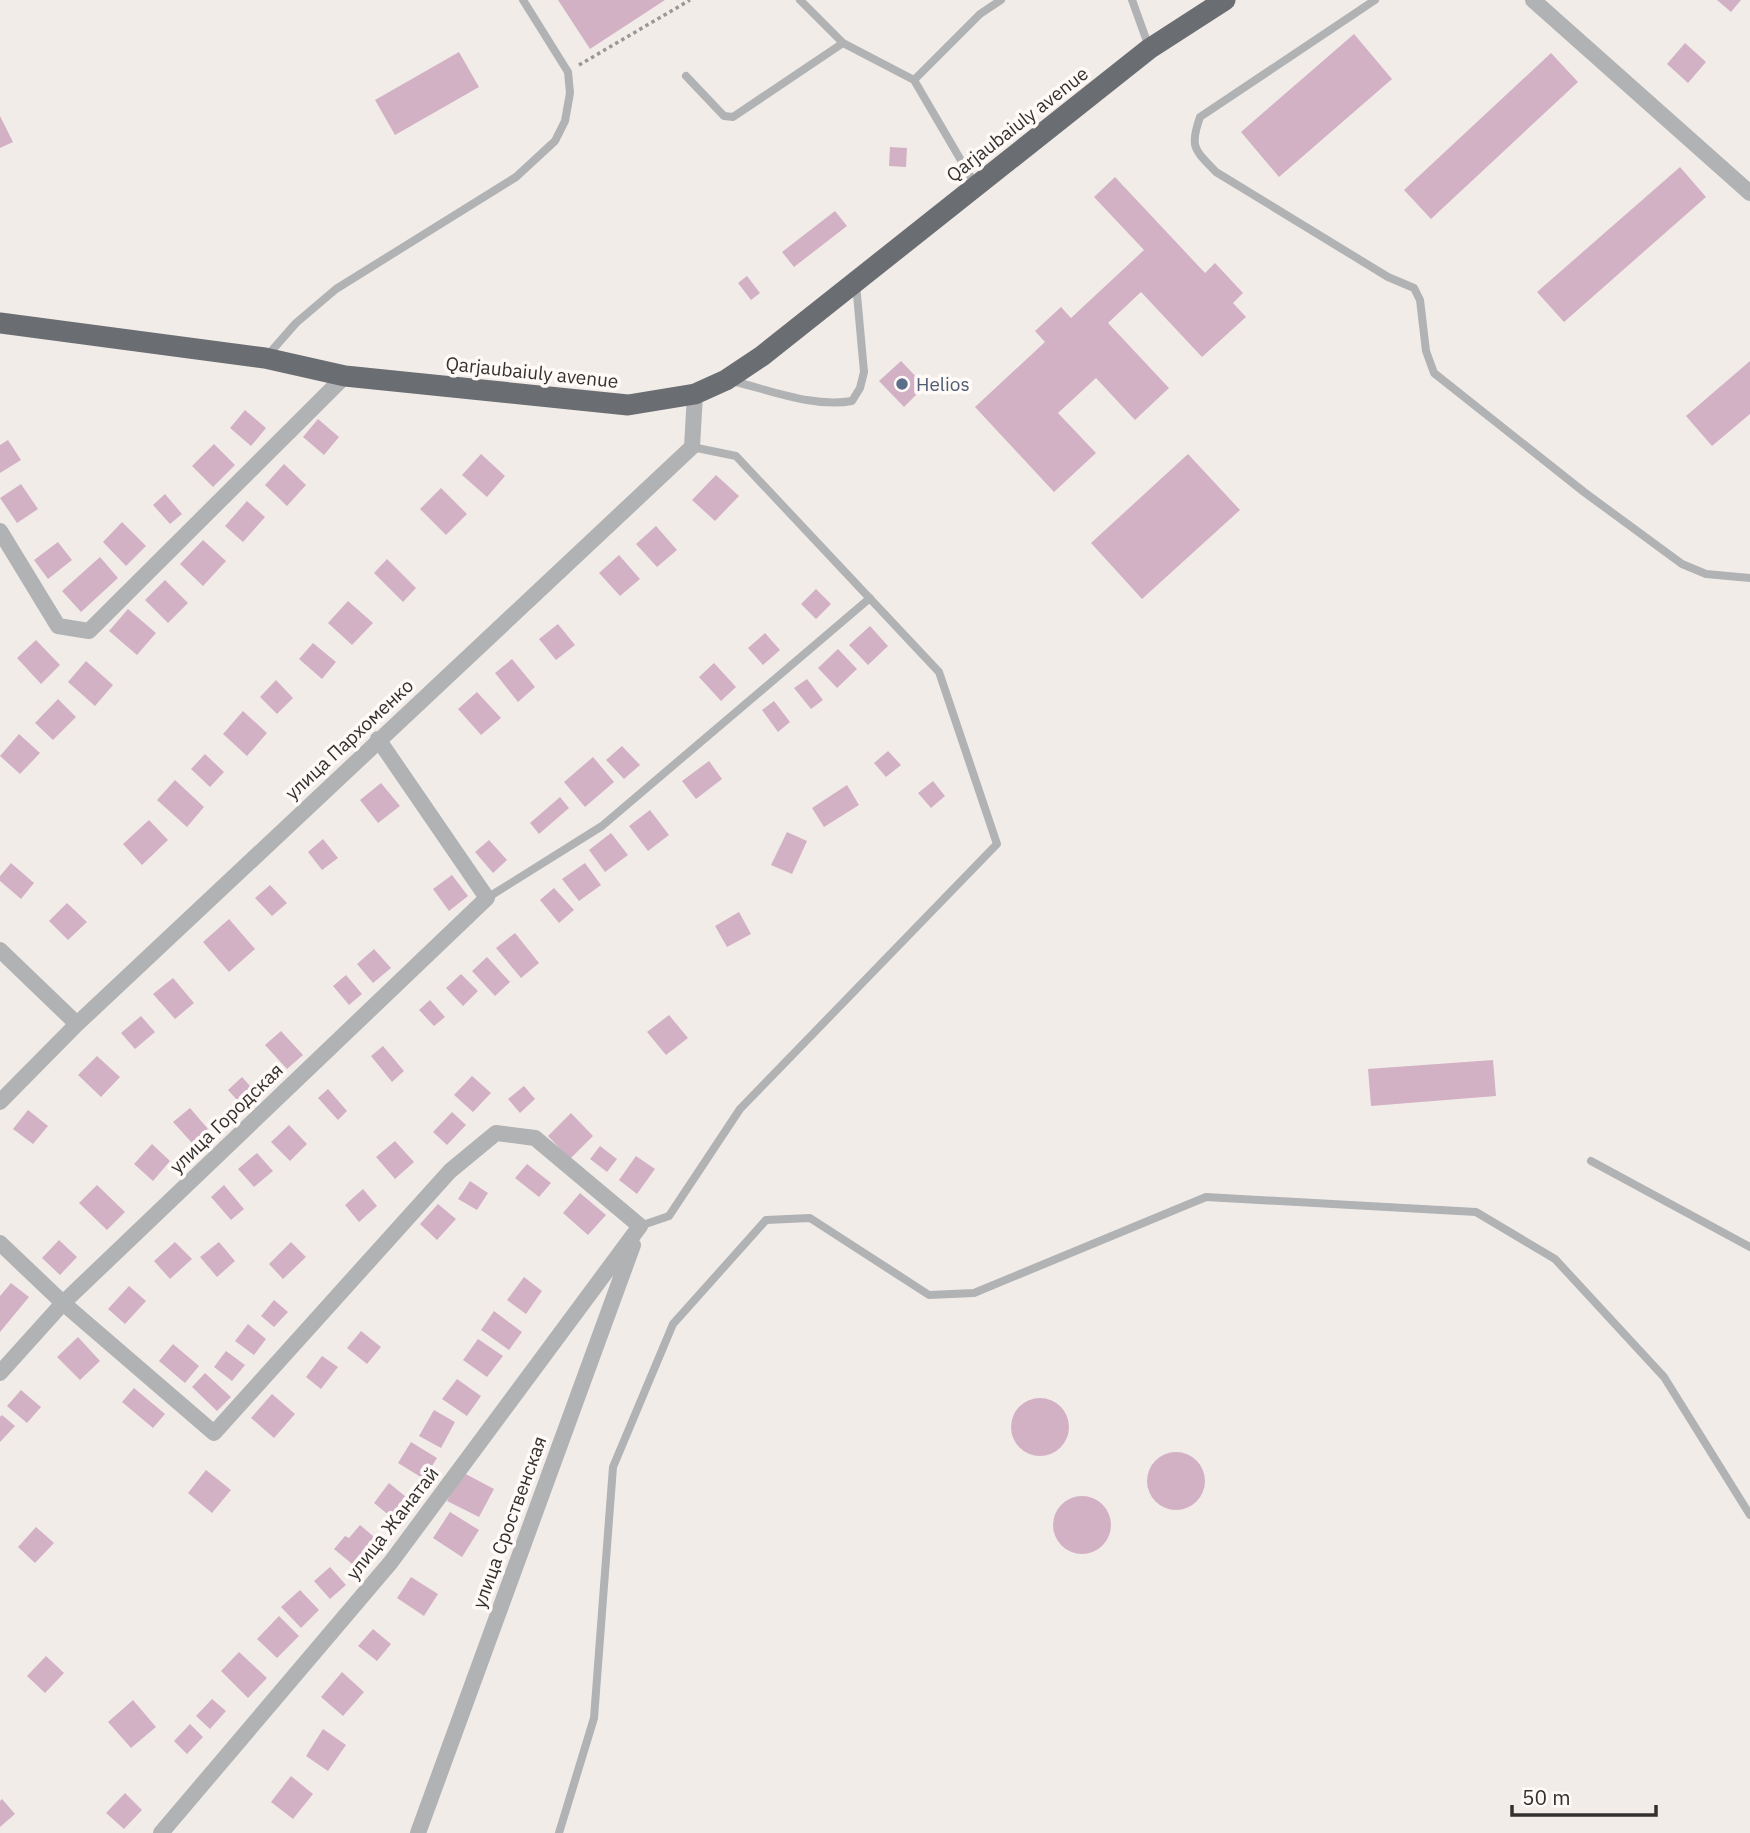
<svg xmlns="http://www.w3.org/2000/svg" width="1750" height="1833" font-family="'IBM Plex Sans',sans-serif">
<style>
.building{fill:#d3b1c4}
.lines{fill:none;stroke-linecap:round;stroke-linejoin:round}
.path{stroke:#9c9795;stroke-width:3.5;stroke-dasharray:3.5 3.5;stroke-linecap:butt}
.lane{stroke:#b0b2b4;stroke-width:8}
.street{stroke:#b0b2b4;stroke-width:16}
.highway{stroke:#6a6d72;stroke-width:21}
.service-dot{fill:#5c6f8a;stroke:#fffaf7;stroke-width:2.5}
.labels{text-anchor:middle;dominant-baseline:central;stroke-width:7;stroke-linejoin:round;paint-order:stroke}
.street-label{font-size:19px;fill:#333130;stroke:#fffaf7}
.service-label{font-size:19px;fill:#4e5e75;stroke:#fffaf7;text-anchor:start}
</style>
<rect width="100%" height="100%" fill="#f2ece9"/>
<path class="building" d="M 558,0 L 665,0 L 590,49 Z
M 1717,0 L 1741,0 L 1731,12 Z
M 1354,34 L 1392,79 L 1279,177 L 1241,132 Z
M 1685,43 L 1706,62 L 1688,83 L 1667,64 Z
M 459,52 L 479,87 L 395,135 L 375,100 Z
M 1551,53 L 1578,82 L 1431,219 L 1404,190 Z
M 0,116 L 13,142 L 0,148 Z
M 890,147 L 907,148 L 906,167 L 889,166 Z
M 1680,167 L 1706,197 L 1564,322 L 1537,292 Z
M 1115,177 L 1205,273 L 1215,263 L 1243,293 L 1233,303 L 1246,317 L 1202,357 L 1141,292 L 1108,323 L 1169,388 L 1135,420 L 1096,378 L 1058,413 L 1096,453 L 1054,492 L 975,407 L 1045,342 L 1035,331 L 1061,307 L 1071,318 L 1144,250 L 1094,197 Z
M 835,211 L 847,226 L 794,267 L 782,252 Z
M 747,276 L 760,293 L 751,300 L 738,283 Z
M 901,361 L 925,386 L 904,407 L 879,381 Z
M 1750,361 L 1750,414 L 1712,446 L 1686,416 Z
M 245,410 L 266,428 L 251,446 L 230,428 Z
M 318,419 L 339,437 L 324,455 L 303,437 Z
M 8,440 L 21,460 L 0,473 L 0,445 Z
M 214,444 L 235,465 L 213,487 L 192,466 Z
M 481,454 L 505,476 L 487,497 L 462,475 Z
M 1188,454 L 1240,510 L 1142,599 L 1091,543 Z
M 284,464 L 306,485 L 287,506 L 265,485 Z
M 716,475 L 739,496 L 715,521 L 692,500 Z
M 21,484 L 38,509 L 17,523 L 0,498 Z
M 441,488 L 467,514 L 446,535 L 420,509 Z
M 165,494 L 182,514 L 170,524 L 153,505 Z
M 247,501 L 265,517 L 243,542 L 225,526 Z
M 122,522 L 146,546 L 126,566 L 103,542 Z
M 656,526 L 677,550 L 657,567 L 636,544 Z
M 203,540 L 226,561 L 203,586 L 180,564 Z
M 58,542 L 72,560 L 48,579 L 34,560 Z
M 619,555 L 640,579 L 620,596 L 599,573 Z
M 100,557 L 118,578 L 81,612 L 62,591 Z
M 387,559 L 416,588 L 403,602 L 374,573 Z
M 165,580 L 188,603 L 168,623 L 145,600 Z
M 816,589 L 831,604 L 816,619 L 801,604 Z
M 348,601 L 373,623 L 352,645 L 328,623 Z
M 128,609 L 156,633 L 137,655 L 109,631 Z
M 558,624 L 575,645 L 556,660 L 539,639 Z
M 870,626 L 888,646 L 868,665 L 849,645 Z
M 765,633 L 780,650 L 763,665 L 748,648 Z
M 36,640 L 60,665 L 41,684 L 17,658 Z
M 313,643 L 336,662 L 322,679 L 299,659 Z
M 838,649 L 857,669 L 837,688 L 818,668 Z
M 512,659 L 535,687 L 518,702 L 495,673 Z
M 86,661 L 113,685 L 95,706 L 68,682 Z
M 714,663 L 736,687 L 721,701 L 699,677 Z
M 807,679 L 823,700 L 811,709 L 794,688 Z
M 276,680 L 293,698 L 277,714 L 260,697 Z
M 477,692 L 501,718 L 481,735 L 458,709 Z
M 58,699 L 76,717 L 53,740 L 35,723 Z
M 774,701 L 790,722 L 778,732 L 762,710 Z
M 243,711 L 267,733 L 247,756 L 223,734 Z
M 19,734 L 40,753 L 20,774 L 0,756 Z
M 622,746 L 640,765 L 624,779 L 606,760 Z
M 888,751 L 901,765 L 886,777 L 874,763 Z
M 205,754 L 224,772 L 210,787 L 191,769 Z
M 593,757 L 614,782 L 585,807 L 564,782 Z
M 709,761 L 722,779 L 696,799 L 682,781 Z
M 175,780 L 204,807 L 187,827 L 157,800 Z
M 933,781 L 945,796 L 931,808 L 918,793 Z
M 381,783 L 400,806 L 378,823 L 360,800 Z
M 847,785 L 859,805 L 824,827 L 812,808 Z
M 560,797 L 569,808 L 539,834 L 530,823 Z
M 650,810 L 669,835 L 648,851 L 629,826 Z
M 149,820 L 168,840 L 142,865 L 123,844 Z
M 787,832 L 807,841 L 792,874 L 771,865 Z
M 611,833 L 628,855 L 605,872 L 589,850 Z
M 323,839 L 338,858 L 322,870 L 308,852 Z
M 489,840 L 507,860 L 493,873 L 475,852 Z
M 11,863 L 34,883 L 21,899 L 0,881 L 0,876 Z
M 585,863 L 601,885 L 579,901 L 562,879 Z
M 452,875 L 468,896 L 449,911 L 433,889 Z
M 270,885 L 287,903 L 272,916 L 255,898 Z
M 554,888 L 574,910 L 559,923 L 540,900 Z
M 67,903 L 87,922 L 68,940 L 49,921 Z
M 739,912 L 751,934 L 727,947 L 715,926 Z
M 229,919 L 255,949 L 229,972 L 203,942 Z
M 515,933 L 539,963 L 521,978 L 496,948 Z
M 374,949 L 391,968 L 373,983 L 357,964 Z
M 487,957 L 510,982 L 495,996 L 472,971 Z
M 461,974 L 478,991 L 463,1006 L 446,988 Z
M 346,975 L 362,994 L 349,1005 L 333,986 Z
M 173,978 L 194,1003 L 175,1019 L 153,994 Z
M 430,1000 L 445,1017 L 434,1026 L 419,1010 Z
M 669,1015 L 688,1038 L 666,1055 L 647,1032 Z
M 141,1016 L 155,1032 L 135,1049 L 121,1033 Z
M 281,1031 L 303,1055 L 287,1069 L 265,1045 Z
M 383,1046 L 404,1071 L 392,1082 L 371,1056 Z
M 97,1056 L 120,1077 L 101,1097 L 78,1075 Z
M 1493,1060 L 1496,1096 L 1371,1106 L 1368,1069 Z
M 472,1076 L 491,1093 L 473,1112 L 454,1095 Z
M 242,1077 L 251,1087 L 237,1100 L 228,1090 Z
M 524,1086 L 535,1099 L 520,1113 L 508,1099 Z
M 328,1089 L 347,1111 L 338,1120 L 318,1098 Z
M 190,1108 L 208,1129 L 192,1143 L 173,1122 Z
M 28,1110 L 48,1126 L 33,1144 L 13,1129 Z
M 452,1112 L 466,1125 L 447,1145 L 433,1132 Z
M 571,1113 L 593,1136 L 570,1159 L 548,1136 Z
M 289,1125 L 307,1144 L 290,1161 L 271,1142 Z
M 395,1141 L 414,1162 L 395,1179 L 376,1157 Z
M 152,1144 L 170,1161 L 153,1181 L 134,1164 Z
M 600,1146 L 617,1159 L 607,1172 L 590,1159 Z
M 257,1153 L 273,1171 L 254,1187 L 238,1169 Z
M 636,1156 L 655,1169 L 637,1194 L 619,1180 Z
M 527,1164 L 551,1183 L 539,1197 L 515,1178 Z
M 470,1181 L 488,1193 L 477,1210 L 458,1199 Z
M 97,1185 L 125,1212 L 107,1230 L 79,1203 Z
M 224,1185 L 244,1209 L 231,1220 L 211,1197 Z
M 363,1189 L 377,1206 L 359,1222 L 345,1205 Z
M 580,1193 L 606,1215 L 588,1235 L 563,1213 Z
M 438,1204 L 456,1219 L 437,1240 L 420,1224 Z
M 59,1240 L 77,1257 L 60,1275 L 42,1258 Z
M 175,1242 L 192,1259 L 170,1279 L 154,1261 Z
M 219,1242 L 235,1261 L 217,1277 L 200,1257 Z
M 291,1242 L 306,1257 L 283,1279 L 269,1264 Z
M 524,1277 L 542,1291 L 526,1314 L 507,1300 Z
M 11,1283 L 29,1297 L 0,1332 L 0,1296 Z
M 129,1286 L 146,1301 L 125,1324 L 108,1309 Z
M 274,1300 L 288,1312 L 274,1327 L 261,1316 Z
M 494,1311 L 522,1332 L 509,1350 L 481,1330 Z
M 248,1324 L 266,1339 L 254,1355 L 235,1341 Z
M 361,1331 L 381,1347 L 367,1364 L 347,1348 Z
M 78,1337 L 100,1361 L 80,1380 L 57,1357 Z
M 478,1339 L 503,1356 L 487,1377 L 463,1360 Z
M 173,1344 L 199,1366 L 185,1383 L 159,1361 Z
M 226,1351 L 245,1365 L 232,1381 L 214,1367 Z
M 322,1356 L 338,1367 L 321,1389 L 306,1377 Z
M 205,1373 L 231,1397 L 217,1411 L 192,1387 Z
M 457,1379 L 481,1396 L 467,1416 L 442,1399 Z
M 134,1388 L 165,1414 L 153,1428 L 122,1402 Z
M 21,1390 L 41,1407 L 27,1423 L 7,1406 Z
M 272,1394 L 295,1414 L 274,1438 L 251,1418 Z
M1011 1427a29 29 0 1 1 58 0a29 29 0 1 1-58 0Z
M 434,1410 L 455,1422 L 441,1448 L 419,1436 Z
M 2,1415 L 15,1426 L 0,1442 L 0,1417 Z
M 411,1442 L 437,1458 L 424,1479 L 398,1463 Z
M1147 1481a29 29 0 1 1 58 0a29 29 0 1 1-58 0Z
M 206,1470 L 231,1490 L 212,1513 L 188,1493 Z
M 462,1472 L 494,1489 L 479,1517 L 447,1501 Z
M 389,1483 L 406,1497 L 390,1516 L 374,1503 Z
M1053 1525a29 29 0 1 1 58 0a29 29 0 1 1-58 0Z
M 450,1512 L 479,1530 L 462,1557 L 433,1538 Z
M 360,1525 L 386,1547 L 379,1555 L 372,1549 L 357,1568 L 334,1549 L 345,1536 L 349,1538 Z
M 36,1527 L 54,1543 L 35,1563 L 18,1547 Z
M 330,1567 L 346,1585 L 330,1599 L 314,1581 Z
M 411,1577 L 438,1594 L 424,1616 L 397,1598 Z
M 300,1590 L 319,1610 L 301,1628 L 281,1607 Z
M 279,1616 L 299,1636 L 277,1658 L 257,1639 Z
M 373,1629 L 391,1644 L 377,1661 L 358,1646 Z
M 239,1652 L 267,1678 L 248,1698 L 221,1671 Z
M 46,1656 L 64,1673 L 45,1693 L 27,1676 Z
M 342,1672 L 364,1692 L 343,1716 L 321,1697 Z
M 212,1699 L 226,1711 L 210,1729 L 196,1716 Z
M 133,1700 L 156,1727 L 131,1748 L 108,1722 Z
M 190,1724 L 203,1737 L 187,1754 L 174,1741 Z
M 323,1729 L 346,1745 L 328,1771 L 306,1756 Z
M 291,1776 L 313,1794 L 293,1819 L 271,1802 Z
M 125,1793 L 142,1810 L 124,1829 L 106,1813 Z
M 2,1799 L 15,1814 L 0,1827 L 0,1801 Z"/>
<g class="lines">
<path class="path" d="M 579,65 L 690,0"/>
<path class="lane" d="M 800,0 L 843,43 L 914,80 L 976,186
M 1132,0 L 1149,47
M 1375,0 L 1200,117 C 1189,148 1195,150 1216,172 L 1388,277 L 1414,288 L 1420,300 L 1426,351 L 1434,373 L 1584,492 L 1682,564 L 1706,574 L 1750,578
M 686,76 L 724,116 L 733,117 L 843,43
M 914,80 L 980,14 L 1001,0
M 267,356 L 296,323 L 336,289 L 516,177 L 555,141 L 565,121 L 570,93 L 568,72 L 523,0
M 732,381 C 770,390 814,408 852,401 L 860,388 L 864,372 L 856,284
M 487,898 L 602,826 L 870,598
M 1591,1161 L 1750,1247
M 640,1226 L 669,1216 L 740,1109 L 997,844 L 939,672 L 736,456 L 692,447
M 559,1833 L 594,1718 L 613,1467 L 673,1324 L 766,1220 L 810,1218 L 929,1295 L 974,1293 L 1206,1197 L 1476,1212 L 1555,1259 L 1664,1377 L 1750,1515"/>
<path class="street" d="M 1533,0 L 1750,193
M 0,531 L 58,626 L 89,631 L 345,376
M 0,950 L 77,1024
M 0,1102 L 77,1024 L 692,447 L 695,394
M 0,1243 L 63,1303 L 214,1433 L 450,1171 L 496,1133 L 535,1138 L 640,1226
M 0,1373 L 63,1303 L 487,898 L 378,739
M 161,1833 L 391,1562 L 640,1226
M 418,1833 L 633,1245"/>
<path class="highway" d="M 0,323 L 265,358 L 345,376 L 628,405 L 695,394 L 726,380 L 762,356 L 1149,49 L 1225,0"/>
</g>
<circle class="service-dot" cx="902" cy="384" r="7"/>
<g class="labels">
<g class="street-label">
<text transform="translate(1017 124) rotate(-38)">Qarjaubaiuly avenue</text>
<text transform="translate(532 372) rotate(6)">Qarjaubaiuly avenue</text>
<text transform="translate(349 739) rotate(-43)">улица Пархоменко</text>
<text transform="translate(226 1118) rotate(-44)">улица Городская</text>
<text transform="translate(509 1522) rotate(-70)">улица Сроственская</text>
<text transform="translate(392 1523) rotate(-52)">улица Жанатай</text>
</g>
<g class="service-label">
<text x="916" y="384">Helios</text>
</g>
</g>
<path d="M1512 1805v10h144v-10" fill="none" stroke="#333130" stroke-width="3.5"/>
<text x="1522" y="1805" font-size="21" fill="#333130" stroke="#fffaf7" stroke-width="5" paint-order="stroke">50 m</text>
</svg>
